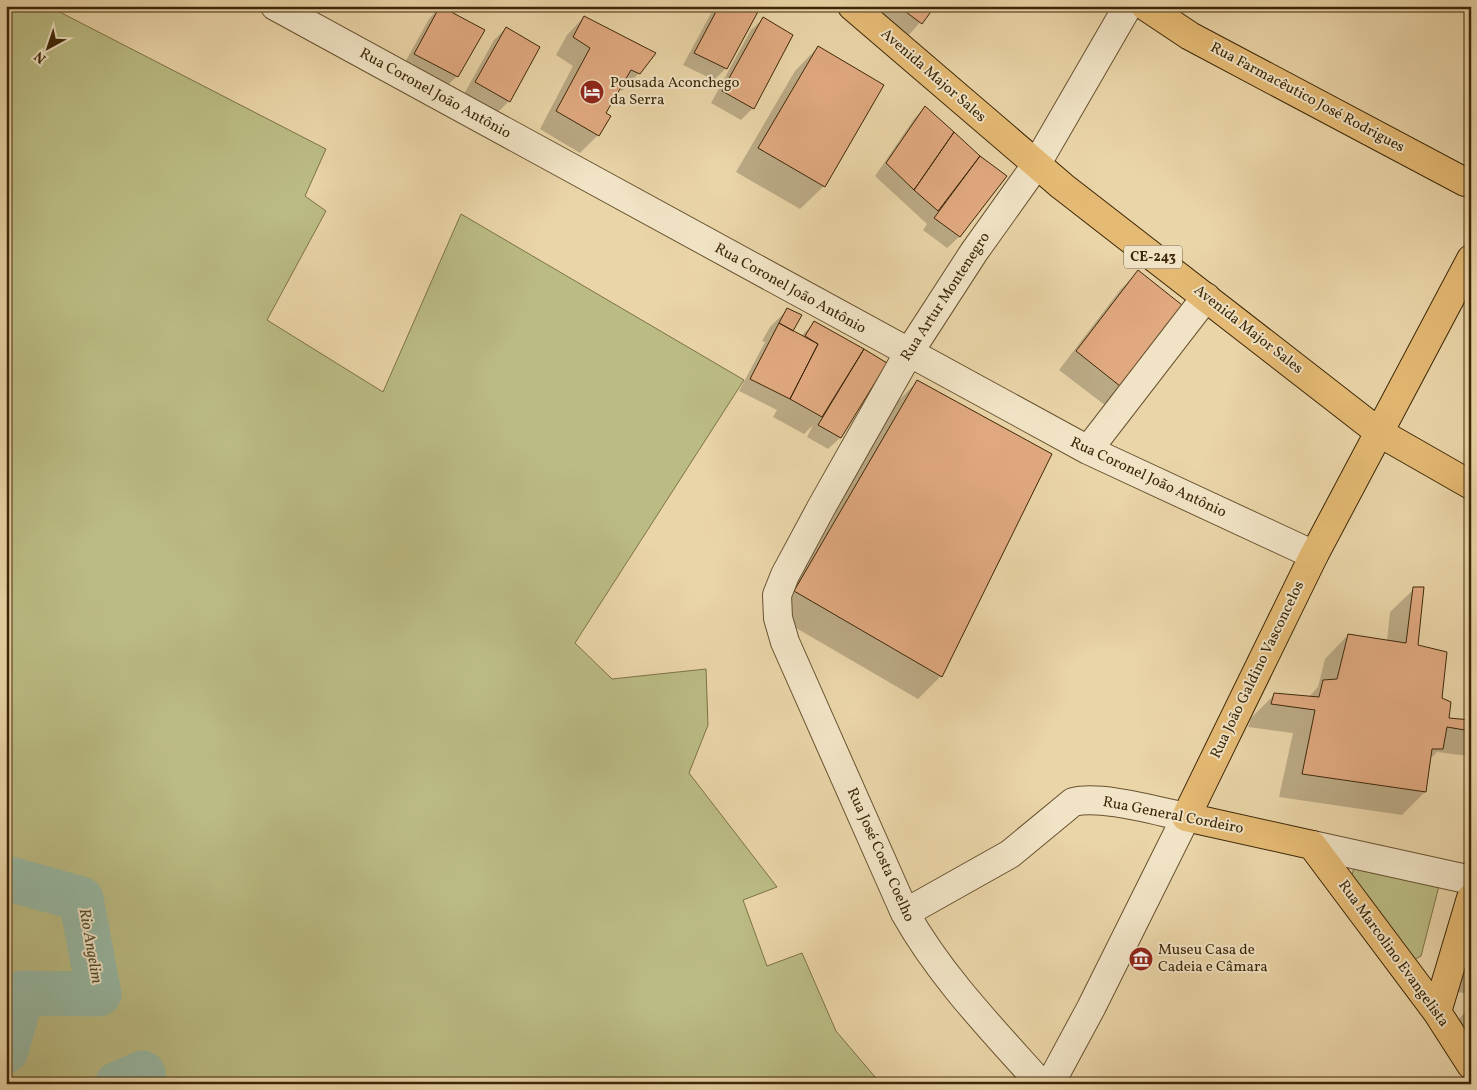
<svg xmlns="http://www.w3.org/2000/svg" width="1477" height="1090" font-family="Vollkorn,serif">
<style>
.green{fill:#bbbc84;stroke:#7c7246}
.shadow{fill:#0003}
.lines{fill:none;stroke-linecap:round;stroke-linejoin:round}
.river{stroke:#98b9a4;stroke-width:45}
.building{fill:#e1a980;stroke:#3c2707}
.minor-casing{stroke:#68522f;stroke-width:30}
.major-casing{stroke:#3c2707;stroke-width:30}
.minor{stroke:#f1e4c6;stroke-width:28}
.major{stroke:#e5ba74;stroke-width:28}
.labels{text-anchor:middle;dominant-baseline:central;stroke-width:4;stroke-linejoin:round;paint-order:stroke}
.shield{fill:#f1e4c6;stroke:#726040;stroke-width:1}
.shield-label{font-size:14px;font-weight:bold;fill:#3c2707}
.street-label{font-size:15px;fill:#3c2707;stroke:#f1e4c6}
.poi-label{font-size:15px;fill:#3c2707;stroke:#f1e4c6;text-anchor:start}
.water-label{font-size:16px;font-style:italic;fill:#534c2e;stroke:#f1e4c6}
</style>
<rect width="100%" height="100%" fill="#ead5a8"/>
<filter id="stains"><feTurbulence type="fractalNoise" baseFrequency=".004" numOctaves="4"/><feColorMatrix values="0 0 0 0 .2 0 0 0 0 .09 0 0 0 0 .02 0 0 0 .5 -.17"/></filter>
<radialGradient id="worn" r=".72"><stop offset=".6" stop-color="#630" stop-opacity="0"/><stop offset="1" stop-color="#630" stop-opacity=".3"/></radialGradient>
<path class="green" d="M 6,6 L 48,6 L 326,149 L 305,196 L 326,211 L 267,320 L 383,392 L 461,214 L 744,380 L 575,643 L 612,679 L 706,669 L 708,725 L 689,773 L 777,887 L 743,900 L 767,966 L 802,953 L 836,1031 L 881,1084 L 6,1084 Z
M 1355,866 L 1439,886 L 1421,956 L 1407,964 L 1350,879 Z"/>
<path class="shadow" d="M 715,6 L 759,6 L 726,68 L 714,80 L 683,65 Z
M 871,6 L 934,6 L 909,35 Z
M 440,7 L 484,31 L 457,76 L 445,88 L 403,66 L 429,19 Z
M 584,17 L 639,73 L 622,91 L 618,89 L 604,113 L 598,135 L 580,153 L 540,129 L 573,66 L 556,55 L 567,35 Z
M 763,19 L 753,108 L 741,120 L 711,103 L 751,30 Z
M 506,28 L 509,101 L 497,113 L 464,94 L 494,40 Z
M 818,47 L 883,85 L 824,186 L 800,209 L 736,172 L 795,71 Z
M 925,107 L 979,157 L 1005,176 L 959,237 L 947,248 L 923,230 L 927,224 L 875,176 L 914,119 Z
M 1471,263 L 1471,307 L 1455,298 Z
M 1138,272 L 1186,309 L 1106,406 L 1059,370 L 1120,290 Z
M 788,309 L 791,331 L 801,336 L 814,323 L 886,364 L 840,438 L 828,449 L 807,437 L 813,425 L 804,434 L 773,417 L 777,410 L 739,391 L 765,342 L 762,341 L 770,327 Z
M 917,382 L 941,676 L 918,699 L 772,614 L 894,405 Z
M 1414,589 L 1416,646 L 1441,698 L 1447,719 L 1471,721 L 1471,753 L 1468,756 L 1437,752 L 1429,760 L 1425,792 L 1402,815 L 1279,797 L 1293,733 L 1248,727 L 1251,718 L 1274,695 L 1308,698 L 1318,687 L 1325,659 L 1348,635 L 1387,641 L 1390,612 Z
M 1471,917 L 1471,994 L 1457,992 Z
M 1470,1007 L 1471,1007 L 1471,1038 L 1459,1019 Z"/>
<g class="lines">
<path class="river" d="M 6,878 L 81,899 L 99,994 L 22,993 L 6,1051
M 117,1084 L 143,1073 L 143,1084"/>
</g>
<path class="building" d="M 440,6 L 485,30 L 458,77 L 414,54 Z
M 719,6 L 761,6 L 727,69 L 694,53 Z
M 898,6 L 935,6 L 922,24 Z
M 584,16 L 656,53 L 640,74 L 631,70 L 606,113 L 611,116 L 599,136 L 556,111 L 590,48 L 573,37 Z
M 763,17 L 793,35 L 754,109 L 722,91 Z
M 506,27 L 540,47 L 510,102 L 475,82 Z
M 818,46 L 884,85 L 825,187 L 758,148 Z
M 925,106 L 954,132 L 914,190 L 886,163 Z
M 954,132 L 980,156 L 938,211 L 914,190 Z
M 980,156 L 1007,176 L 960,237 L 934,218 Z
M 1138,270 L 1187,309 L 1125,390 L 1076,351 Z
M 787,308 L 802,315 L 793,331 L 779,323 Z
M 814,321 L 864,349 L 822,417 L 790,399 L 818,344 L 805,336 Z
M 779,323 L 818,344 L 790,399 L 750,379 Z
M 864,349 L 887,363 L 841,438 L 818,425 Z
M 917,380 L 1052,454 L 942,677 L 794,591 Z
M 1413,587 L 1424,587 L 1418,645 L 1447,652 L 1442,698 L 1451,702 L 1449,718 L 1471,720 L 1471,731 L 1447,727 L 1443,749 L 1432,749 L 1426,792 L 1302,774 L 1315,710 L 1271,704 L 1274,693 L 1319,697 L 1323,680 L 1337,679 L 1348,634 L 1406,643 Z"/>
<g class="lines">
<defs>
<path id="minor" d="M 275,6 L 1088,450 L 1314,555
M 1088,450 L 1206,297
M 1312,845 L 1471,880
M 905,913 L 1010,854 L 1073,802 C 1102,795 1156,811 1186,817 L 1091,1008 L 1050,1084
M 1041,1084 C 992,1029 941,977 905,913 L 785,642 L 778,618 L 777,595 L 785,575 L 821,508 L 908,354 L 974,252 L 1036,165 L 1128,6"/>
<path id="major" d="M 852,6 L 1062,186 L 1380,433 L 1471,485
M 1145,6 L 1190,36 L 1465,182 L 1471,183
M 1471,259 L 1314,555 L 1186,817 L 1312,845 L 1437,1012 L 1471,1065
M 1437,1012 L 1471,898"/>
</defs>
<use href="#minor" class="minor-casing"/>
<use href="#major" class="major-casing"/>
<use href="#minor" class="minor"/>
<use href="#major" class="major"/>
</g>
<defs>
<symbol id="hotel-disc" viewBox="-11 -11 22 22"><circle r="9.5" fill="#8f2418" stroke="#f1e4c6"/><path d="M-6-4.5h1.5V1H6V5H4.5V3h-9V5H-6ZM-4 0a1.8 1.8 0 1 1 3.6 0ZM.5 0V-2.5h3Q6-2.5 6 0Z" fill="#fff"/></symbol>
<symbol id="museum-disc" viewBox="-11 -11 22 22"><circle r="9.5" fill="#8f2418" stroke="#f1e4c6"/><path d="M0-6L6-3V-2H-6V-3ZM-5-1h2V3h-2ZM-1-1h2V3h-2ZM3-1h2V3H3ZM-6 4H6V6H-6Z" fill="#fff"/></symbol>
</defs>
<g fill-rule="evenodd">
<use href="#hotel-disc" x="578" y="78" width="28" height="28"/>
<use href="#museum-disc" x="1127" y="945" width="28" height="28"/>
</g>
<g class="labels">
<rect class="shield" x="1124" y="245.5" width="58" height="23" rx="4"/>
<g class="shield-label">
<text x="1153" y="257">CE-243</text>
</g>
<g class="street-label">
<text transform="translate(933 76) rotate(41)">Avenida Major Sales</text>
<text transform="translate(435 94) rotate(29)">Rua Coronel João Antônio</text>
<text transform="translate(1307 98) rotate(28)">Rua Farmacêutico José Rodrigues</text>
<text transform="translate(790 289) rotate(29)">Rua Coronel João Antônio</text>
<text transform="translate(946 297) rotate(-57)">Rua Artur Montenegro</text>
<text transform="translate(1248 330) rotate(38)">Avenida Major Sales</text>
<text transform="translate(1148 478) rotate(25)">Rua Coronel João Antônio</text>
<text transform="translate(1258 670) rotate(-64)">Rua João Galdino Vasconcelos</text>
<text transform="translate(1173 816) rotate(11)">Rua General Cordeiro</text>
<text transform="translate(880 855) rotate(66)">Rua José Costa Coelho</text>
<text transform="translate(1393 954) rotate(54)">Rua Marcolino Evangelista</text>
</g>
<g class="poi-label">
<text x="610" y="83">Pousada Aconchego<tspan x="610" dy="17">da Serra</tspan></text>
<text x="1158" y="950">Museu Casa de<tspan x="1158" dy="17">Cadeia e Câmara</tspan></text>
</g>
<g class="water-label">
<text transform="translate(90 946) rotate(80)">Rio Angelim</text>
</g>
</g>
<rect width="1477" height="1090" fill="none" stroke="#ead5a8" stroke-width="25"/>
<rect x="8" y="8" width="1462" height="1075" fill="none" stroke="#3c2707" stroke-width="2.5"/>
<rect x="12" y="12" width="1452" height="1065" fill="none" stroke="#3c2707"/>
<g transform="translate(48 48) rotate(220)" stroke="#f1e4c6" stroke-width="4" paint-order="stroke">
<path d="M0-4L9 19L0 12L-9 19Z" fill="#3c2707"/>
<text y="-8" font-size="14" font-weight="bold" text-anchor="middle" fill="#3c2707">N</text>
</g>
<rect width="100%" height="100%" filter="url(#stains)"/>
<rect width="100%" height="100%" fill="url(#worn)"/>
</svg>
